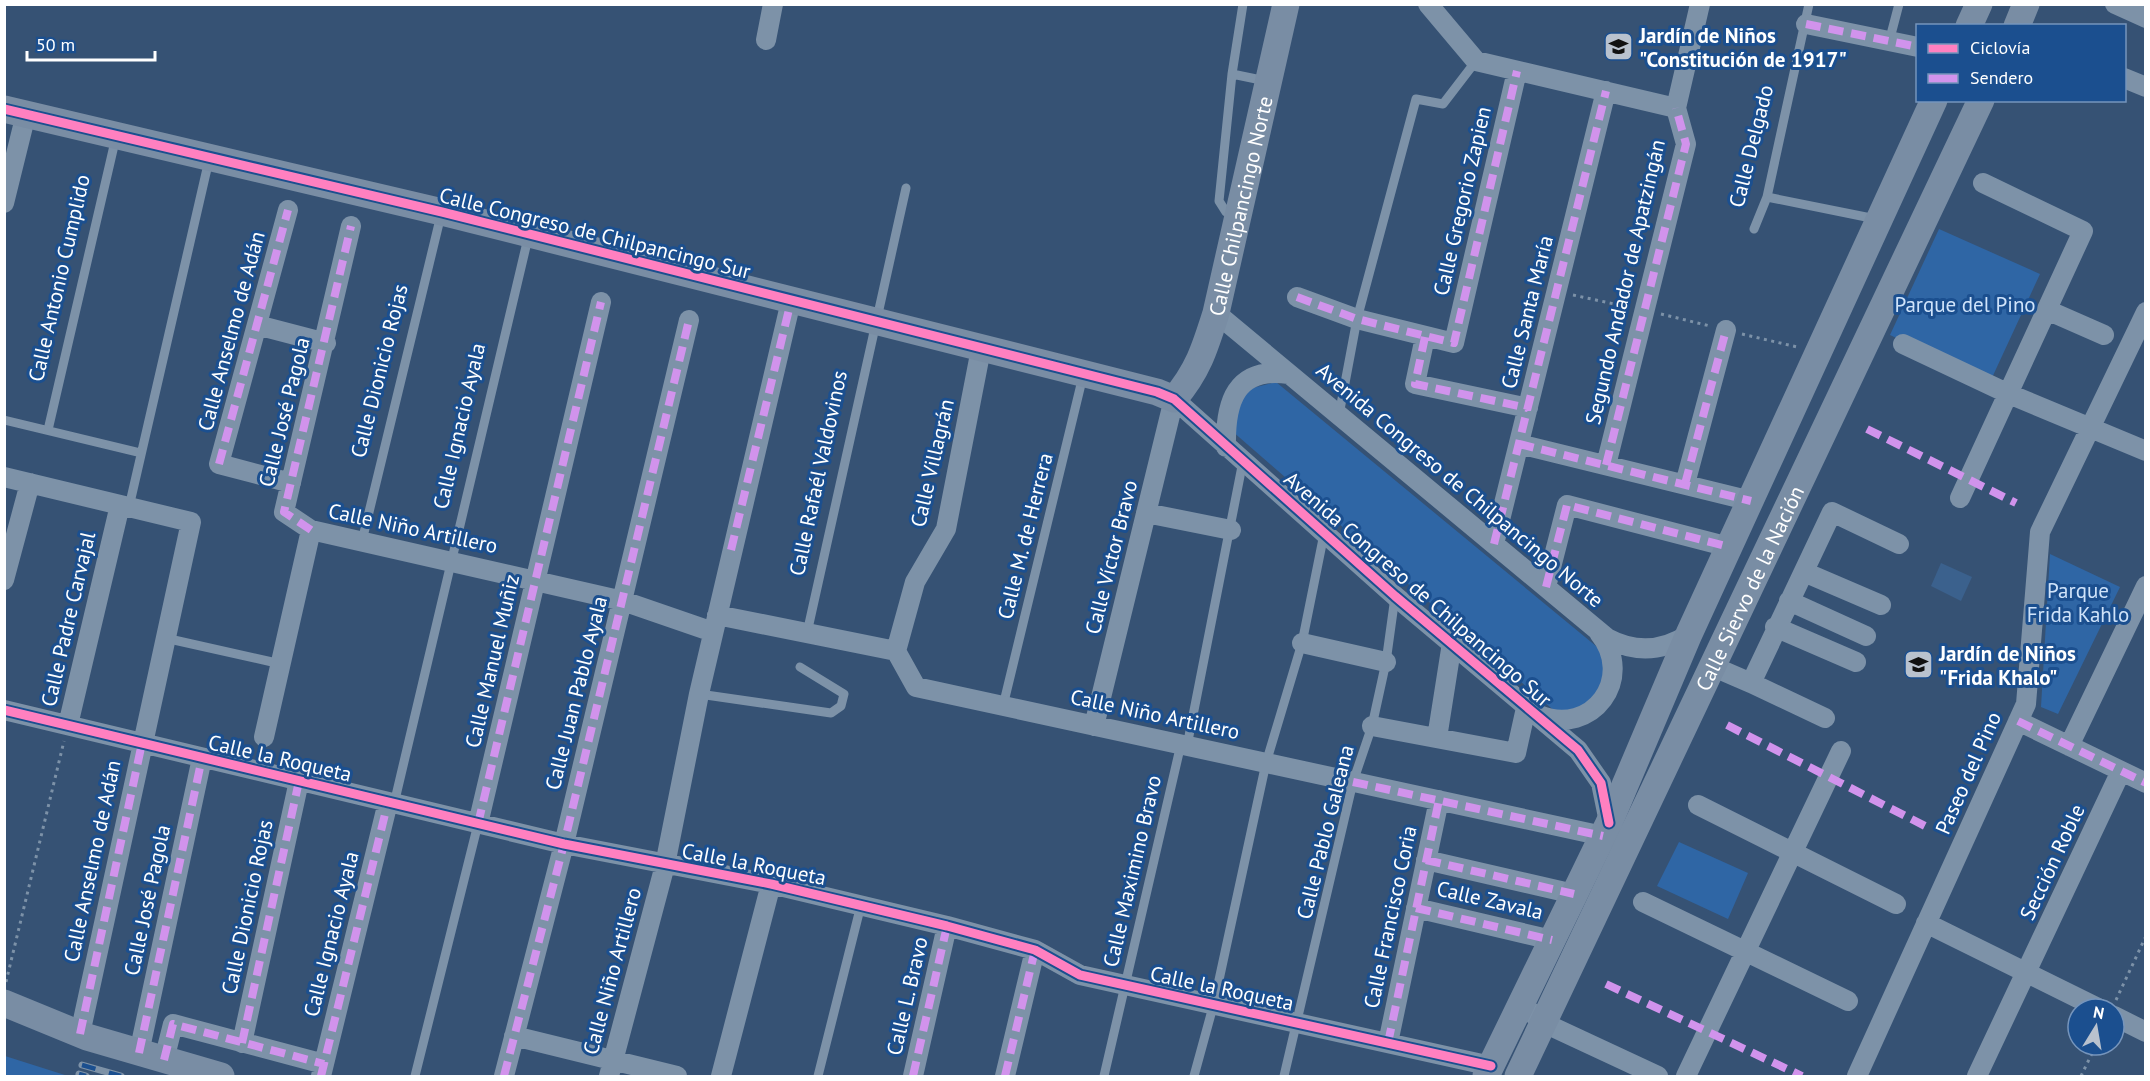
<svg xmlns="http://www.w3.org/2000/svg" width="2150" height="1081" font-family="'PT Sans',sans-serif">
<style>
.green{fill:#2f66a5}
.water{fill:#3b618d}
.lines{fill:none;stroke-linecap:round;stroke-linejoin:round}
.path{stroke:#7d92a8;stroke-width:3;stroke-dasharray:3 4.5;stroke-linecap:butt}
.lane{stroke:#7d92a8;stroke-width:9}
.street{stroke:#7d92a8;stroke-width:20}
.secondary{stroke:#798da4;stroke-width:27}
.rail-casing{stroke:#7e92a7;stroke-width:7}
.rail{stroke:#1b4f8f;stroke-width:4.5;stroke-dasharray:14;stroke-linecap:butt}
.quiet{stroke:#d193ec;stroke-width:8;stroke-dasharray:15 8;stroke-linecap:butt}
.cycleway-casing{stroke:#1b4f8f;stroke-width:13}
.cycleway{stroke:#ff80c0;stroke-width:9}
.labels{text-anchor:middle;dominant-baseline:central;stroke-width:6;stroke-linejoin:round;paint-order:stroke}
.poi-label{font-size:21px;font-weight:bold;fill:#fff;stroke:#1b4f8f;text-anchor:start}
.street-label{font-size:21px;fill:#fff;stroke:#1b4f8f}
.park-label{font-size:21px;fill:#cfe3fa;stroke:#1b4f8f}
</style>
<rect width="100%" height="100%" fill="#365274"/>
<path class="green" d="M 1939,229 L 2040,274 L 1990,382 L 1890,335 Z
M 1276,382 L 1602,651 L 1611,680 L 1602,701 L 1558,714 L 1232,431 L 1241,391 Z
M 2050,554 L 2120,587 L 2058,714 L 2041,707 Z
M 1679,842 L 1748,873 L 1728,919 L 1657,886 Z
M 5,1056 L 68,1076 L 5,1076 Z"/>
<path class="water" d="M 1941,563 L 1972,577 L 1961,601 L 1931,586 Z"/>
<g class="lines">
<path class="path" d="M 1573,295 L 1628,307
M 1661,314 L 1710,326
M 1742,334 L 1797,347
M 6,982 L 64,741
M 2116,1000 L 2146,936
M 2081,1076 L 2096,1045"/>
<path class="lane" d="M 1243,4 L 1232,74 L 1266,81
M 1889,42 L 1899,4
M 1232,74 L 1219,201 L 1226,212 L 1235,216
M 1767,197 L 1876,219
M 1754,229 L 1767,197 L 1809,4
M 1339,415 L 1357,319 L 1416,99 L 1443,104 L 1476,61
M 4,420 L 141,453
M 48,430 L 116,137
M 129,507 L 209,160
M 362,541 L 441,215
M 807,633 L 906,188
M 165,638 L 281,664
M 699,694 L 831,713 L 841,706 L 844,694 L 800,667
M 1003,706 L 1083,376
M 1187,746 L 1243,461
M 394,804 L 528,238
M 415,1076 L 478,824
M 818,1076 L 861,905
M 1104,1076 L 1181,744
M 1194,1076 L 1214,1003 L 1266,763 L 1302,643 L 1324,534
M 1284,1076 L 1353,782 L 1372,726 L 1386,662 L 1395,597"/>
<path class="street" d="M 1428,4 L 1476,61 L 1676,108
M 2115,4 L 2146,18
M 1806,24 L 1918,47
M 766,40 L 773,4
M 2124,78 L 2146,87
M 4,203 L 26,114
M 288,210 L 219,464 L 291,483
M 351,226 L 284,512 L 311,530 L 623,601 L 713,632
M 1297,297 L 1357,319 L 1454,343 L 1517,71
M 2047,310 L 2104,335
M 1216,313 L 1607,638 C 1635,653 1662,652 1689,634
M 257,325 L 326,343
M 1425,337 L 1415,384 L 1528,408
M 1903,344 L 2009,394 L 2146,451
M 1519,444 L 1751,501
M 1226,447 C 1225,403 1235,366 1289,374
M 1606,465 L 1686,144 L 1676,108 L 1700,4
M 4,477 L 191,522 L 80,1034
M 1685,484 L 1726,330
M 1960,498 L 2083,231 L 1983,183
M 1146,513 L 1231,530
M 1494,544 L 1606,91
M 1804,572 L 1881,605
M 4,580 L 30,483
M 1546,587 L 1567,505 L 1729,547
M 1789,601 L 1866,636
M 717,615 L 896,651 L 916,687 L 1603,836
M 1775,627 L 1856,662
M 1302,643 L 1386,662
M 896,651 L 915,582 L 946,529 L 981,349
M 1714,667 L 1751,683 L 1832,512 L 1899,544
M 1751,683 L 1825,718
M 4,710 L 564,844 L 771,884 L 947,926 L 1035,950 L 1080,975 L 1491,1066
M 1539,715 C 1592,737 1636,678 1599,633
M 2018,721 L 2146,783
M 68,725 L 120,505
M 1094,726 L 1174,399 L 1395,596 L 1578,750 L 1601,783 L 1609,822
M 1372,726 L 1516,753 L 1526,708
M 264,737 L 311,530
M 1437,738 L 1452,643
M 2069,746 L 2146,586
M 1698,805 L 1896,904
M 478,824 L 601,302
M 1426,860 L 1574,894
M 1643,902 L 1848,1001
M 1416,908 L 1552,940
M 1926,923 L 2100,1009
M 1521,1004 L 1544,1023 L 1658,1076
M 2114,1016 L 2146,1032
M 514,1036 L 677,1076
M 242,1043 L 299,781
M 1388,1043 L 1439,800
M 139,1053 L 202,758
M 164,1060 L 173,1024 L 324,1064
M 321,1076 L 388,802
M 504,1076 L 564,844 L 689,320
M 609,1076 L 665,865 L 699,694 L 791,301
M 721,1076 L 771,884
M 913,1076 L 947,926
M 1005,1076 L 1035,950
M 1686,1076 L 1841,751
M 1857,1076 L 2026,704 L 2040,532 L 2146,312
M 1977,1076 L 2121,771"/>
<g class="secondary">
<path d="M 1969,26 L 1979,4"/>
<path d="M 2017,26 L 2026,4"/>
<path id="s1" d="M 4,109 L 442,212 L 1157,392 L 1174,399 C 1198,371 1205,348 1216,313 L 1286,4"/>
<path d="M 4,1003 L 87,1037 L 221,1076"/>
<path d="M 1486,1076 L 1609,823 L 1689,634 L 1934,100"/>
<path id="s2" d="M 1518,1076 L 1981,100"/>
</g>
<defs>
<path id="rail" d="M 82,1065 L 121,1076
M 79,1074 L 86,1076"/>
</defs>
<use href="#rail" class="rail-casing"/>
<use href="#rail" class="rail"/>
<path class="quiet" d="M 1806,24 L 1918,47
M 1297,297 L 1357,319 L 1454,343 L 1517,71
M 1425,337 L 1415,384 L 1528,408
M 1867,429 L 2016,503
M 1519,444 L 1751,501
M 219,464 L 288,210
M 1606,465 L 1686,144 L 1676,108
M 1685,484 L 1726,330
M 311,530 L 284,512 L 351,226
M 1494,544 L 1606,91
M 731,550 L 791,301
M 1546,587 L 1567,505 L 1729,547
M 2018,721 L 2146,783
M 1727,725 L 1929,828
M 1353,782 L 1603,836
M 478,824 L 601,302
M 1426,860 L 1574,894
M 1416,908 L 1552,940
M 1606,984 L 1802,1076
M 80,1034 L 142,743
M 242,1043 L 299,781
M 1388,1043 L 1439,800
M 139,1053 L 202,758
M 164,1060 L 173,1024 L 324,1064
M 321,1076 L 388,802
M 504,1076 L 564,844 L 689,320
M 913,1076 L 947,926
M 1005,1076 L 1035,950"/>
<defs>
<path id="cycleway" d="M 4,109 L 442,212 L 1157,392 L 1174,399 L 1395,596 L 1578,750 L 1601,783 L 1609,823
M 4,710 L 564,844 L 771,884 L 947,926 L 1035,950 L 1080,975 L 1491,1066"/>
</defs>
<use href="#cycleway" class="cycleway-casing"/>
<use href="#cycleway" class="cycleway"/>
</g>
<defs>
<symbol id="school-square" viewBox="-11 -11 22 22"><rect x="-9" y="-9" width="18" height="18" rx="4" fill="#b9c2ce" stroke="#1b4f8f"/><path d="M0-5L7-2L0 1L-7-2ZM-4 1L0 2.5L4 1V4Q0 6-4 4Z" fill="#111"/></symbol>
</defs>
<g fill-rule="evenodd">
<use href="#school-square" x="1602" y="30" width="33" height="33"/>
<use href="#school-square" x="1902" y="648" width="33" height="33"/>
</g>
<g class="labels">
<g class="poi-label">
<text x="1639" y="35">Jardín de Niños<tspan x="1639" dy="24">"Constitución de 1917"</tspan></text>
<text x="1939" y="653">Jardín de Niños<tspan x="1939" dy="24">"Frida Khalo"</tspan></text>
</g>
<g class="street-label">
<text transform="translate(1751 146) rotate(-76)">Calle Delgado</text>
<text transform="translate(1462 201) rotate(-77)">Calle Gregorio Zapien</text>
<text stroke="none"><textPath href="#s1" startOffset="1412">Calle Chilpancingo Norte</textPath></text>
<text transform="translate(595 233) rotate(14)">Calle Congreso de Chilpancingo Sur</text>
<text transform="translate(59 278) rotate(-77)">Calle Antonio Cumplido</text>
<text transform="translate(1625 282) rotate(-77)">Segundo Andador de Apatzingán</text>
<text transform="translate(1527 312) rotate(-76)">Calle Santa María</text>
<text transform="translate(231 331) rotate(-75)">Calle Anselmo de Adán</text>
<text transform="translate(379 371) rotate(-76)">Calle Dionicio Rojas</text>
<text transform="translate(284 412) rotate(-76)">Calle José Pagola</text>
<text transform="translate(459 426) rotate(-77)">Calle Ignacio Ayala</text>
<text transform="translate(932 463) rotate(-77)">Calle Villagrán</text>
<text transform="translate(818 473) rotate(-78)">Calle Rafaél Valdovinos</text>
<text transform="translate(1460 485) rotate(40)">Avenida Congreso de Chilpancingo Norte</text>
<text transform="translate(413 528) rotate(12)">Calle Niño Artillero</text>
<text transform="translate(1025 536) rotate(-76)">Calle M. de Herrera</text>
<text transform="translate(1111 557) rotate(-76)">Calle Víctor Bravo</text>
<text transform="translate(1418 589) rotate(41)">Avenida Congreso de Chilpancingo Sur</text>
<text stroke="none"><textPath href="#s2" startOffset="540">Calle Siervo de la Nación</textPath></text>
<text transform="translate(68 619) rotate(-77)">Calle Padre Carvajal</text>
<text transform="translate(492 661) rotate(-77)">Calle Manuel Muñiz</text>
<text transform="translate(576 693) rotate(-76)">Calle Juan Pablo Ayala</text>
<text transform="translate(1155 714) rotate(12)">Calle Niño Artillero</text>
<text transform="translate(280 758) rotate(13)">Calle la Roqueta</text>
<text transform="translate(1968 773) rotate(-66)">Paseo del Pino</text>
<text transform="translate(1325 832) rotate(-76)">Calle Pablo Galeana</text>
<text transform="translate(92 861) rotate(-78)">Calle Anselmo de Adán</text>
<text transform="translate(2052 862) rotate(-65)">Sección Roble</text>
<text transform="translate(754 864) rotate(11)">Calle la Roqueta</text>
<text transform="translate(1132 871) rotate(-77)">Calle Maximino Bravo</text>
<text transform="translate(147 900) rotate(-78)">Calle José Pagola</text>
<text transform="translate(1490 900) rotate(13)">Calle Zavala</text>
<text transform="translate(247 907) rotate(-78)">Calle Dionicio Rojas</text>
<text transform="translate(1390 917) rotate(-78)">Calle Francisco Coria</text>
<text transform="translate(331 934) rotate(-76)">Calle Ignacio Ayala</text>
<text transform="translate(612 971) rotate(-75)">Calle Niño Artillero</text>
<text transform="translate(1222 988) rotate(12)">Calle la Roqueta</text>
<text transform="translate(907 996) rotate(-77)">Calle L. Bravo</text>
</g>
<g class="park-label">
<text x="1965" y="304">Parque del Pino</text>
<text x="2078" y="590">Parque<tspan x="2078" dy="24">Frida Kahlo</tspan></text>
</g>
</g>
<rect width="2150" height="1081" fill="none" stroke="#ffffff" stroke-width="12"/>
<rect x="1916" y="24" width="210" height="78" fill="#1b4f8f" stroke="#7695bc" stroke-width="1.5"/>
<rect x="1928" y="44" width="30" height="9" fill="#ff80c0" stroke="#7695bc" stroke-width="1.5"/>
<text x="1970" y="54" font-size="18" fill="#ffffff">Ciclovía</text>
<rect x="1928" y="74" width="30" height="9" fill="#d193ec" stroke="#7695bc" stroke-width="1.5"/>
<text x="1970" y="84" font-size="18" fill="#ffffff">Sendero</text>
<g transform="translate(2096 1027) rotate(11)"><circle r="28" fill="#1b4f8f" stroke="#7695bc" stroke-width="1.5"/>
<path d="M0-4.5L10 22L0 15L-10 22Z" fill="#b9c2ce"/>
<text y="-9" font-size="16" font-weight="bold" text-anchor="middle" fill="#ffffff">N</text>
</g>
<path d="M27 51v9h128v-9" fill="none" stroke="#ffffff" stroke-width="3"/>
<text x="36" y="51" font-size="18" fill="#ffffff" stroke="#1b4f8f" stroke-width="4.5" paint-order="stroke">50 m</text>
</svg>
